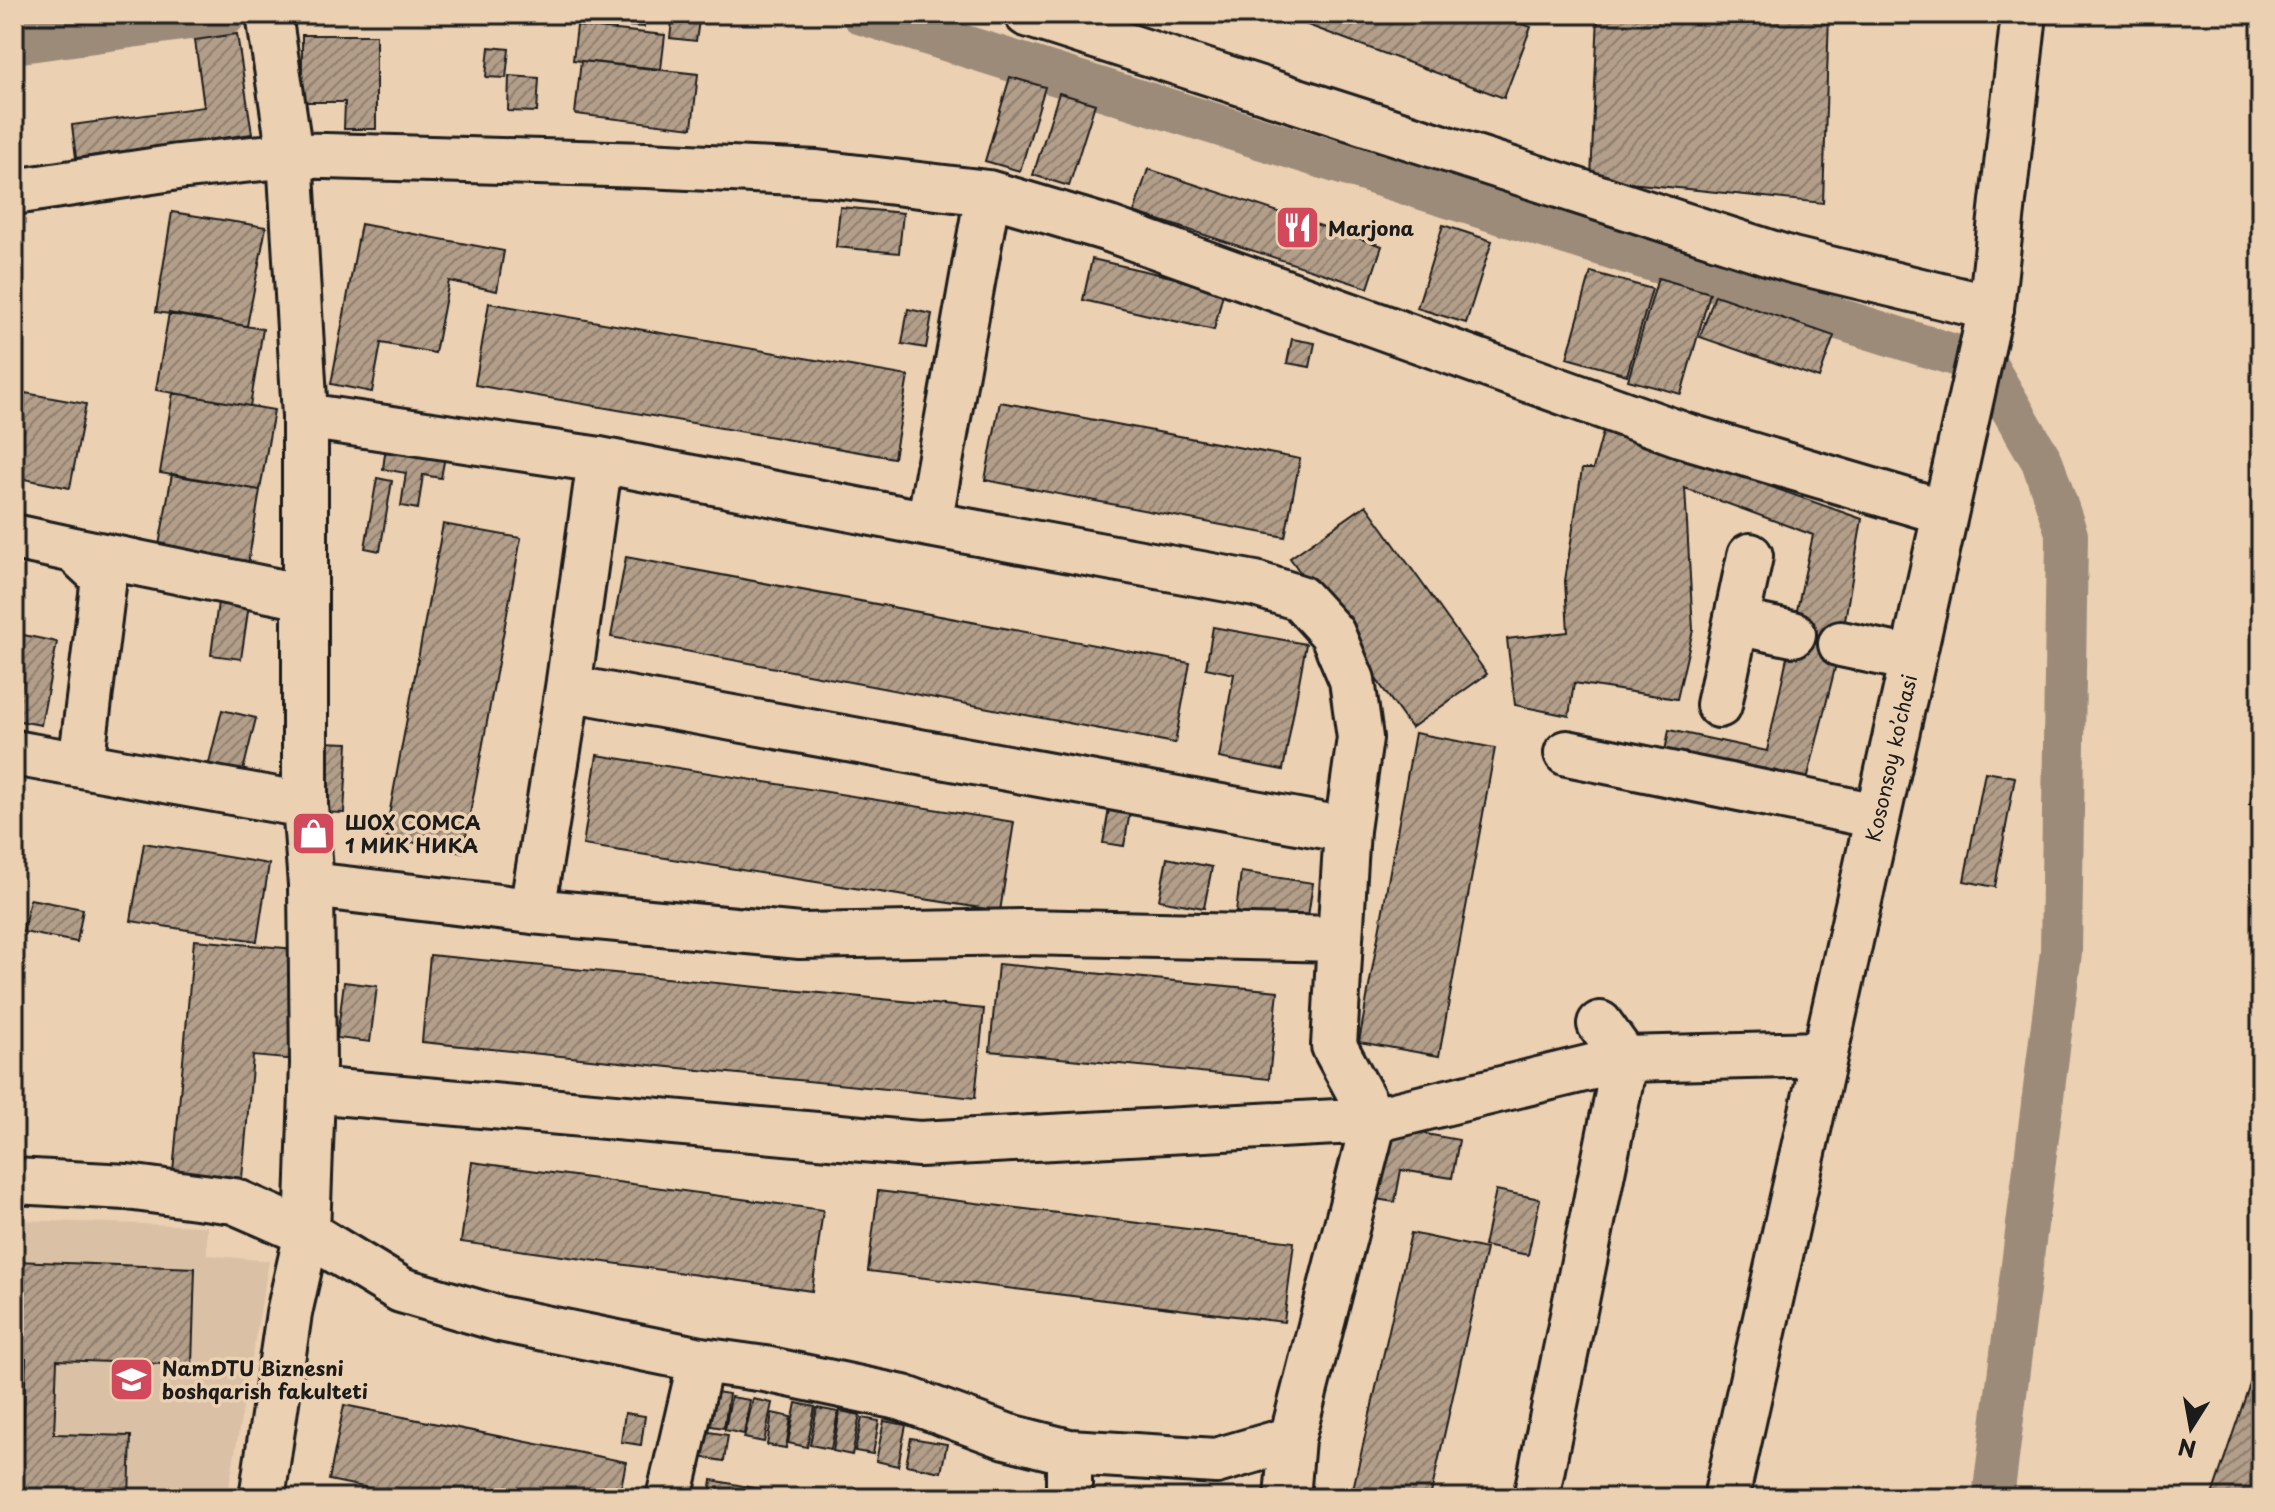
<svg xmlns="http://www.w3.org/2000/svg" width="2275" height="1512" font-family="'Playpen Sans',sans-serif">
<style>
.built{fill:#dac1a6}
.lines{fill:none;stroke-linecap:round;stroke-linejoin:round}
.canal{stroke:#9c8b79;stroke-width:42}
.building{fill:url(#building-hatch);stroke:#1c1c1c;stroke-width:2}
.minor-casing{stroke:#1c1c1c;stroke-width:50}
.major-casing{stroke:#1c1c1c;stroke-width:50}
.minor{stroke:#ebd0b2;stroke-width:44}
.major{stroke:#ebd0b2;stroke-width:44}
.labels{text-anchor:middle;dominant-baseline:central;stroke-width:7;stroke-linejoin:round;paint-order:stroke}
.poi-label{font-size:20px;font-weight:bold;fill:#1c1c1c;stroke:#ebd0b2;text-anchor:start}
.street-label{font-size:20px;fill:#1c1c1c;stroke:#ebd0b2}
</style>
<defs>
<pattern id="building-hatch" width="6" height="6" patternUnits="userSpaceOnUse" patternTransform="scale(2)"><rect width="6" height="6" fill="#b29e89"/><path d="M-1 1l2-2M0 6l6-6M5 7l2-2" fill="none" stroke="#90806f"/></pattern>
</defs>
<rect width="100%" height="100%" fill="#ebd0b2"/>
<filter id="ink" filterUnits="userSpaceOnUse"><feTurbulence type="fractalNoise" baseFrequency=".0125" numOctaves="2"/><feDisplacementMap in="SourceGraphic" scale="16" xChannelSelector="R" yChannelSelector="G"/><feConvolveMatrix kernelMatrix="1 2 1 2 8 2 1 2 1" color-interpolation-filters="sRGB"/></filter>
<g filter="url(#ink)">
<path class="built" d="M 14,1220 L 207,1226 L 207,1255 L 269,1261 L 227,1498 L 14,1498 Z"/>
<g class="lines">
<path class="canal" d="M 862,14 L 1986,365 L 2042,461 L 2067,535 L 2061,952 L 1993,1498
M 14,43 L 226,14"/>
</g>
<path class="building" d="M 532,14 L 645,14 L 644,27 L 532,20 Z
M 673,14 L 700,14 L 696,41 L 670,38 Z
M 1278,14 L 1495,14 L 1531,27 L 1504,98 Z
M 1598,14 L 1829,14 L 1823,203 L 1591,179 Z
M 577,26 L 665,35 L 661,69 L 573,60 Z
M 237,34 L 252,134 L 76,158 L 72,125 L 204,107 L 195,40 Z
M 302,35 L 376,35 L 376,129 L 344,129 L 345,102 L 302,102 Z
M 489,47 L 509,49 L 506,78 L 486,77 Z
M 581,61 L 698,74 L 692,128 L 575,114 Z
M 509,76 L 539,78 L 537,112 L 508,111 Z
M 1010,77 L 1045,87 L 1020,171 L 985,161 Z
M 1059,93 L 1095,104 L 1069,186 L 1033,175 Z
M 1148,169 L 1382,246 L 1368,288 L 1134,212 Z
M 840,207 L 903,213 L 899,253 L 836,247 Z
M 172,212 L 266,227 L 247,326 L 156,312 Z
M 361,224 L 504,251 L 497,291 L 449,281 L 435,353 L 381,343 L 372,392 L 331,384 Z
M 1443,225 L 1492,241 L 1466,323 L 1417,308 Z
M 1092,259 L 1224,289 L 1214,330 L 1083,300 Z
M 1591,272 L 1652,289 L 1627,375 L 1567,358 Z
M 1658,278 L 1710,293 L 1681,394 L 1628,380 Z
M 1715,295 L 1834,336 L 1819,378 L 1700,337 Z
M 489,303 L 908,376 L 894,458 L 475,385 Z
M 908,309 L 932,314 L 926,348 L 902,344 Z
M 169,313 L 263,329 L 250,406 L 156,390 Z
M 1292,339 L 1315,343 L 1310,367 L 1287,363 Z
M 14,391 L 86,404 L 70,488 L 14,477 Z
M 173,393 L 274,410 L 260,490 L 160,473 Z
M 1000,402 L 1300,459 L 1285,537 L 985,480 Z
M 1604,428 L 1862,519 L 1841,644 L 1805,788 L 1663,762 L 1669,730 L 1767,751 L 1813,535 L 1685,488 L 1693,630 L 1677,699 L 1574,683 L 1569,716 L 1515,705 L 1507,639 L 1568,632 L 1565,581 L 1582,469 L 1593,469 Z
M 386,446 L 445,456 L 441,478 L 423,475 L 418,509 L 401,506 L 406,473 L 383,469 Z
M 172,474 L 260,490 L 246,577 L 156,562 Z
M 377,478 L 392,481 L 380,551 L 365,548 Z
M 1366,505 L 1487,674 L 1411,728 L 1290,558 Z
M 443,524 L 521,538 L 463,852 L 385,837 Z
M 626,557 L 1190,663 L 1175,743 L 611,637 Z
M 220,587 L 251,591 L 241,659 L 211,655 Z
M 1213,627 L 1306,644 L 1283,770 L 1219,758 L 1234,674 L 1206,668 Z
M 14,633 L 57,642 L 41,725 L 14,720 Z
M 222,710 L 256,718 L 241,779 L 207,771 Z
M 1415,733 L 1495,748 L 1439,1056 L 1359,1042 Z
M 321,742 L 348,743 L 344,813 L 317,812 Z
M 2261,752 L 2261,806 L 2250,804 Z
M 597,755 L 1014,822 L 1000,911 L 583,845 Z
M 1985,772 L 2015,777 L 1995,887 L 1964,881 Z
M 1110,803 L 1131,806 L 1124,846 L 1103,843 Z
M 144,843 L 269,864 L 257,941 L 131,921 Z
M 1167,858 L 1212,867 L 1204,908 L 1159,900 Z
M 1241,872 L 1313,883 L 1307,923 L 1236,912 Z
M 30,899 L 83,909 L 77,942 L 23,932 Z
M 194,940 L 307,950 L 297,1060 L 253,1056 L 242,1178 L 173,1172 Z
M 430,955 L 984,1009 L 975,1098 L 422,1042 Z
M 998,964 L 1278,991 L 1269,1079 L 990,1051 Z
M 344,982 L 377,986 L 370,1042 L 337,1038 Z
M 1382,1126 L 1459,1140 L 1452,1178 L 1401,1170 L 1395,1202 L 1369,1198 Z
M 472,1162 L 823,1210 L 812,1291 L 461,1242 Z
M 1496,1190 L 1540,1199 L 1528,1255 L 1484,1246 Z
M 878,1191 L 1294,1242 L 1284,1322 L 868,1271 Z
M 1411,1233 L 1486,1249 L 1430,1498 L 1351,1498 Z
M 14,1261 L 195,1268 L 192,1365 L 57,1360 L 54,1434 L 131,1436 L 129,1498 L 14,1498 L 14,1433 L 23,1433 L 26,1359 L 14,1358 Z
M 2261,1351 L 2261,1498 L 2211,1498 Z
M 710,1391 L 729,1394 L 724,1428 L 705,1425 Z
M 731,1397 L 750,1400 L 744,1434 L 725,1430 Z
M 753,1399 L 772,1403 L 764,1442 L 744,1438 Z
M 796,1403 L 815,1407 L 807,1447 L 788,1443 Z
M 344,1405 L 626,1462 L 619,1498 L 417,1498 L 329,1480 Z
M 817,1408 L 838,1412 L 831,1449 L 810,1445 Z
M 840,1411 L 860,1415 L 852,1455 L 833,1451 Z
M 625,1413 L 645,1416 L 641,1445 L 621,1442 Z
M 772,1413 L 791,1417 L 786,1448 L 767,1445 Z
M 862,1418 L 879,1421 L 873,1454 L 855,1451 Z
M 884,1421 L 906,1425 L 898,1466 L 876,1461 Z
M 691,1429 L 728,1435 L 724,1461 L 686,1455 Z
M 911,1438 L 947,1444 L 941,1472 L 906,1465 Z
M 712,1480 L 805,1498 L 709,1498 Z"/>
<g class="lines">
<defs>
<path id="minor" d="M 1027,14 L 1792,260 L 1991,308
M 14,192 L 178,167 L 290,155 L 646,165 L 817,173 L 988,193 L 1109,229 L 1683,435 L 1944,512
M 305,416 L 600,460
M 929,524 L 988,193
M 14,537 L 74,550 L 104,578 L 81,765
M 74,550 L 304,597
M 1736,622 L 1750,556
M 1841,644 L 1912,659
M 568,688 L 1347,830 L 1340,939
M 1719,705 L 1736,622 L 1793,634
M 14,753 L 305,805
M 1567,753 L 1877,816
M 311,885 L 532,911 L 800,936 L 1024,932 L 1340,939 L 1334,1046 L 1374,1120 L 1292,1439 L 1216,1461 L 1069,1452 L 1069,1498
M 532,911 L 568,688 L 600,460 L 929,524 L 1255,584 L 1300,598 L 1332,633 L 1352,680 L 1360,738 L 1347,830
M 312,1090 L 919,1144 L 1374,1120 L 1625,1059 L 1824,1054
M 14,1181 L 127,1187 L 234,1201 L 307,1233 L 401,1290 L 500,1319 L 701,1360 L 765,1369 L 903,1398 L 1006,1436 L 1069,1452
M 262,1498 L 289,1313 L 307,1233 L 313,1064 L 311,885 L 305,805 L 305,416 L 290,155 L 269,14
M 669,1498 L 701,1360
M 1287,1498 L 1292,1439
M 1536,1498 L 1625,1059 L 1600,1024"/>
<g id="major">
<path id="s1" d="M 1726,1498 L 1991,308 L 2024,14"/>
</g>
</defs>
<use href="#minor" class="minor-casing"/>
<use href="#major" class="major-casing"/>
<use href="#minor" class="minor"/>
<use href="#major" class="major"/>
</g>
</g>
<defs>
<symbol id="restaurant-square" viewBox="-11 -11 22 22"><rect x="-9" y="-9" width="18" height="18" rx="4" fill="#d1495b" stroke="#ebd0b2"/><path d="M-5-6h1v4h1v-4h1v4h1v-4h1v5L-1.5 .5V6h-2V.5L-5-1ZM5-6V6H3V1.5H1.5Q1.5-4 5-6Z" fill="#fff"/></symbol>
<symbol id="shop-square" viewBox="-11 -11 22 22"><rect x="-9" y="-9" width="18" height="18" rx="4" fill="#d1495b" stroke="#ebd0b2"/><path d="M-5-2.5h2.3a2.7 3.5 0 0 1 5.4 0H5L5.5 6h-11ZM-1.5-2.5h3a1.5 2.3 0 0 0-3 0Z" fill="#fff"/></symbol>
<symbol id="university-square" viewBox="-11 -11 22 22"><rect x="-9" y="-9" width="18" height="18" rx="4" fill="#d1495b" stroke="#ebd0b2"/><path d="M0-5L7-2L0 1L-7-2ZM-4 1L0 2.5L4 1V4Q0 6-4 4Z" fill="#fff"/></symbol>
</defs>
<g fill-rule="evenodd">
<use href="#restaurant-square" x="1272" y="202" width="51" height="51"/>
<use href="#shop-square" x="288" y="808" width="51" height="51"/>
<use href="#university-square" x="106" y="1354" width="51" height="51"/>
</g>
<g class="labels">
<g class="poi-label">
<text x="1328" y="228">Marjona</text>
<text x="345" y="822">ШОХ СОМСА<tspan x="345" dy="23">1 МИК НИКА</tspan></text>
<text x="162" y="1368">NamDTU Biznesni<tspan x="162" dy="23">boshqarish fakulteti</tspan></text>
</g>
<g class="street-label">
<text stroke="none"><textPath href="#s1" startOffset="758">Kosonsoy ko’chasi</textPath></text>
</g>
</g>
<rect width="2275" height="1512" fill="none" stroke="#ebd0b2" stroke-width="48"/>
<rect x="24" y="24" width="2227" height="1464" fill="none" stroke="#1c1c1c" stroke-width="3" filter="url(#ink)"/>
<g transform="translate(2191 1428) rotate(191)" stroke="#ebd0b2" stroke-width="6" paint-order="stroke">
<path d="M0-6L14 30L0 20L-14 30Z" fill="#1c1c1c"/>
<text y="-12" font-size="22" font-weight="bold" text-anchor="middle" fill="#1c1c1c">N</text>
</g>
</svg>
